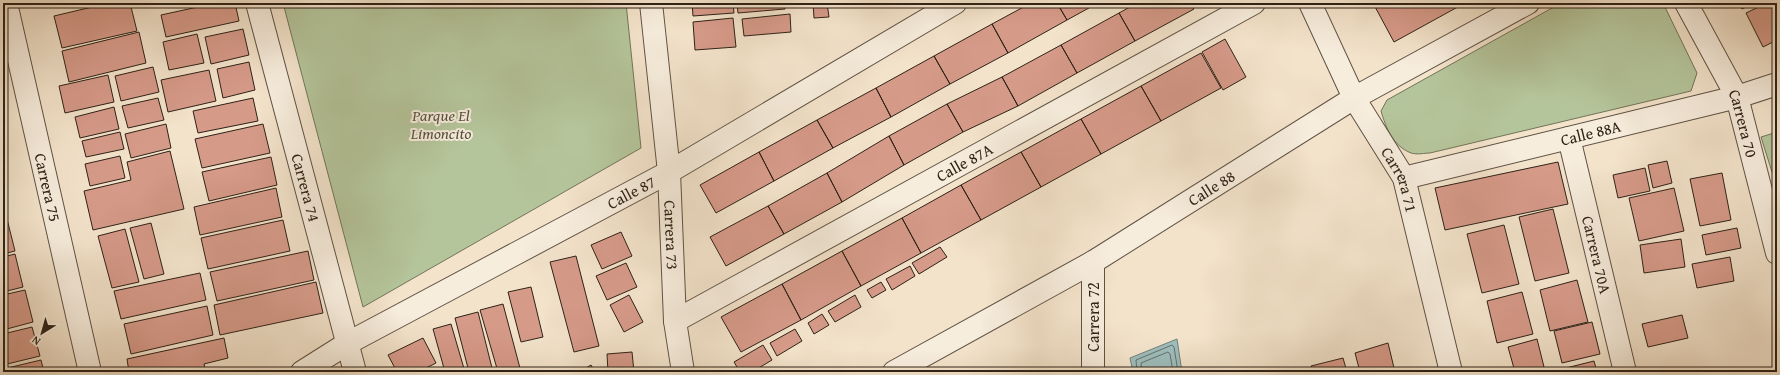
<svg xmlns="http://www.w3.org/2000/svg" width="1780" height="375" font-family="'Gentium Book Plus',serif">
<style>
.park{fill:#b5c59b;stroke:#727459}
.water{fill:#9dbdbc;stroke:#717f7a}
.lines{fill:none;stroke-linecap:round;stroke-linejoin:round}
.shore{stroke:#66706a;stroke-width:1}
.building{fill:#d69a89;stroke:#2e2217}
.minor-casing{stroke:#5f5244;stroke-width:24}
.minor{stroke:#f7eddd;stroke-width:22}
.labels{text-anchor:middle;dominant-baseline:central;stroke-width:4;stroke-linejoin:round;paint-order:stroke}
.park-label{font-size:16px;font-style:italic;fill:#56533f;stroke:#f7eddd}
.street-label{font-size:16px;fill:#2e2217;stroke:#f7eddd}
</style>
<rect width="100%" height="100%" fill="#f3e3cb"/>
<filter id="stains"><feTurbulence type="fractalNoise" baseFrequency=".005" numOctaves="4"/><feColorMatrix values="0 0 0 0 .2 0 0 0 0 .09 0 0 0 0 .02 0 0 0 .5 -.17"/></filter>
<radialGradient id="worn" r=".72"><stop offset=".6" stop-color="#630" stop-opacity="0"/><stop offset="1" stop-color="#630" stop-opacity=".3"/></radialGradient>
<path class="park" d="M 283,3 L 626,3 L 641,148 L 363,307 Z
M 1561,3 L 1663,3 L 1697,73 L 1691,91 L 1430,153 C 1425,153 1417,155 1411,153 C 1393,146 1386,128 1381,111 L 1387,100 Z
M 1777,132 L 1777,188 L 1761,137 Z"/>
<path class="water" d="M 1177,339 L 1182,372 L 1133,372 L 1130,358 Z"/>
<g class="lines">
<path class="shore" d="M 1137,372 L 1136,360 L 1172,345 L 1174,347 L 1178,372
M 1142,372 L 1141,363 L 1168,352 L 1170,354 L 1173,372"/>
</g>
<path class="building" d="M 57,3 L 73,3 L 58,7 Z
M 109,3 L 130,3 L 137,31 L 62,48 L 54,16 Z
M 216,3 L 235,3 L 239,21 L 166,37 L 161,15 Z
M 692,3 L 733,3 L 734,13 L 693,16 Z
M 737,3 L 785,3 L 785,9 L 738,13 Z
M 813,3 L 827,3 L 829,17 L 814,18 Z
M 1031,3 L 1057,3 L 1067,20 L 1008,53 L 992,24 Z
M 1057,3 L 1098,3 L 1067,20 Z
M 1137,3 L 1190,3 L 1194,9 L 1135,41 L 1119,13 Z
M 1373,3 L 1465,3 L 1394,42 Z
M 1739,3 L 1754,3 L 1742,9 Z
M 1767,3 L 1777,3 L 1777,40 L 1763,47 L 1746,13 Z
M 1119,13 L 1135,41 L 1077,73 L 1061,45 Z
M 790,14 L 791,32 L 744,36 L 742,19 Z
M 733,18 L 736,47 L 695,50 L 693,22 Z
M 992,24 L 1008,53 L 950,84 L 934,56 Z
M 243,29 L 249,55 L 211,64 L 205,37 Z
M 139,32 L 146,63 L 69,82 L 62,51 Z
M 197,34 L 204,63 L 169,70 L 163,42 Z
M 1225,39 L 1246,77 L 1223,90 L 1202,52 Z
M 1061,45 L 1077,73 L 1018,106 L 1002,77 Z
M 1201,53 L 1221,88 L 1161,121 L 1141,86 Z
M 934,56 L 950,84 L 891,117 L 876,88 Z
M 249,62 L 255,90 L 223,98 L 217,69 Z
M 153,67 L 159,92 L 121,101 L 115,76 Z
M 209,70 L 216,101 L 168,112 L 161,80 Z
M 108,75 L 114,102 L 65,113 L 59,86 Z
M 1002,77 L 1018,106 L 963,132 L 947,104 Z
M 1141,86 L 1161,121 L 1101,154 L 1081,119 Z
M 876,88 L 891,117 L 833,148 L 817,120 Z
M 158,98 L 164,120 L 128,128 L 122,106 Z
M 253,98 L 258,121 L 198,133 L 193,111 Z
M 947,104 L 963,132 L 904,165 L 889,136 Z
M 114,107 L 119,129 L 80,138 L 75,117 Z
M 1081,119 L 1101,154 L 1041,187 L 1021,152 Z
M 817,120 L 833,148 L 774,181 L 759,152 Z
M 166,124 L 171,148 L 131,158 L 125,134 Z
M 263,124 L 270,153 L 202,168 L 195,139 Z
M 120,132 L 124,149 L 86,157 L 82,141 Z
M 889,136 L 904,165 L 842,202 L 827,173 Z
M 170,151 L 184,209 L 93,230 L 84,191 L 131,180 L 127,162 Z
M 759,152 L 774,181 L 716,213 L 700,185 Z
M 1021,152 L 1041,187 L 981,220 L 961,185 Z
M 120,156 L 125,178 L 90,186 L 85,164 Z
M 271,157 L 277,185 L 209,201 L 202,172 Z
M 1667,161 L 1672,183 L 1653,188 L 1648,165 Z
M 1558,162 L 1568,204 L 1445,230 L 1435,188 Z
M 1645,168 L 1650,191 L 1618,198 L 1613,175 Z
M 827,173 L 842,202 L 784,234 L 768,206 Z
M 1722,173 L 1731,220 L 1700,226 L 1690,179 Z
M 961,185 L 981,220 L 921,253 L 902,218 Z
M 276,188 L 282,217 L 200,235 L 194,207 Z
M 1674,188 L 1684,231 L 1639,241 L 1629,198 Z
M 768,206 L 784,234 L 726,266 L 710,237 Z
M 1553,209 L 1569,273 L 1535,281 L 1519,217 Z
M 902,218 L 921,253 L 861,286 L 842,251 Z
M 7,219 L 15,251 L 3,254 L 3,220 Z
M 283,220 L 290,251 L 208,269 L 201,238 Z
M 151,223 L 164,274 L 144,279 L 130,228 Z
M 1504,225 L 1519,284 L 1482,293 L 1467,234 Z
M 1737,228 L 1741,248 L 1706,255 L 1702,235 Z
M 125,229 L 139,282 L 112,288 L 98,236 Z
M 621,232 L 632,256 L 602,269 L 591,245 Z
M 1681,239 L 1685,267 L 1644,273 L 1640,245 Z
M 940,247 L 947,257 L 919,274 L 912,263 Z
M 308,251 L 314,280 L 217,301 L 210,272 Z
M 842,251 L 861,286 L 801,320 L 782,284 Z
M 15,254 L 23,287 L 3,292 L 3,257 Z
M 576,256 L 599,346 L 574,352 L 550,262 Z
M 1730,257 L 1734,281 L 1697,288 L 1692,264 Z
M 626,263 L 637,287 L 607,300 L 596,276 Z
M 910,266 L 915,276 L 892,290 L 886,279 Z
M 200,273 L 206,300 L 121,319 L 114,291 Z
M 1577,280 L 1588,322 L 1550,331 L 1540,290 Z
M 316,282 L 323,313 L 220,335 L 214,305 Z
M 881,282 L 886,290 L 872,298 L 867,290 Z
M 782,284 L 801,320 L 741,352 L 721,317 Z
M 531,287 L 543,337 L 521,342 L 508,292 Z
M 25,290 L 33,322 L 3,330 L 3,295 Z
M 1522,292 L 1533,334 L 1497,343 L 1487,301 Z
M 629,295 L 643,322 L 624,332 L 610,305 Z
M 855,295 L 861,307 L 835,322 L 828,311 Z
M 503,304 L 521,372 L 498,372 L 480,310 Z
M 207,306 L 213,335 L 131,354 L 124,324 Z
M 478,312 L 493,372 L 469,372 L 455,318 Z
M 822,314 L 829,325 L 814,334 L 808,323 Z
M 1682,315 L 1688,338 L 1648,347 L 1642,324 Z
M 1592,322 L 1600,354 L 1562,363 L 1554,331 Z
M 451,324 L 465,372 L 445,372 L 433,329 Z
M 32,327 L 40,356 L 3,365 L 3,334 Z
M 795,329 L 802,341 L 777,356 L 770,343 Z
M 224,338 L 228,358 L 204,364 L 206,372 L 129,372 L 127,359 Z
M 423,338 L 436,363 L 418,372 L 397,372 L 388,355 Z
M 1537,339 L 1545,371 L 1515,372 L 1508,347 Z
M 1388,343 L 1395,372 L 1360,372 L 1355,353 Z
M 763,345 L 772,360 L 752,372 L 740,372 L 734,362 Z
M 632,352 L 634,372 L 608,372 L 607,354 Z
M 1343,358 L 1347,372 L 1312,372 L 1311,366 Z
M 41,360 L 44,372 L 3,372 L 3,369 Z
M 1594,361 L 1597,372 L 1558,372 L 1558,370 Z
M 591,365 L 595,372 L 579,372 Z"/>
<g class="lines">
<defs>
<g id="minor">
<path id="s1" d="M 6,3 L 90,372"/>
<path id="s2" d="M 257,3 L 355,372"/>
<path id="s3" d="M 651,3 L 669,172 L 675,321 L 683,372"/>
<path id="s4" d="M 1310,3 L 1354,98 L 1404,178 L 1451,372"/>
<path id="s5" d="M 1686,3 L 1737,97 L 1777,253"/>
<path id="s6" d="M 1569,138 L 1625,372"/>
<path id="s7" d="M 1404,178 L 1737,97 L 1777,84"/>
<path d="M 1093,262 L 1093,372"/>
<path id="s8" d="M 675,321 L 1254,3"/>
<path id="s9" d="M 302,372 L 348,343 L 669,172 L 955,3"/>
<path id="s10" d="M 894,372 L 1093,262 L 1354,98 L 1528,3"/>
</g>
</defs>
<use href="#minor" class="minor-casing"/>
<use href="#minor" class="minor"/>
</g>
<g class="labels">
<g class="park-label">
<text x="441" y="115">Parque El<tspan x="441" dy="18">Limoncito</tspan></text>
</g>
<g class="street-label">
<text stroke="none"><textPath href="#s5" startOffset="134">Carrera 70</textPath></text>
<text stroke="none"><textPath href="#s7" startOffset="192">Calle 88A</textPath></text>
<text stroke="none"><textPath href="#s8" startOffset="330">Calle 87A</textPath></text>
<text stroke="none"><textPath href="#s4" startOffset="199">Carrera 71</textPath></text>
<text stroke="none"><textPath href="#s2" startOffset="191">Carrera 74</textPath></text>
<text stroke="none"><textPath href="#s1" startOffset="189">Carrera 75</textPath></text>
<text stroke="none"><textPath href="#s10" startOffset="367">Calle 88</textPath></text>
<text stroke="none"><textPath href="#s9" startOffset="375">Calle 87</textPath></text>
<text stroke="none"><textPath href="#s3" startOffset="233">Carrera 73</textPath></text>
<text stroke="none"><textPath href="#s6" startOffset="120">Carrera 70A</textPath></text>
<text transform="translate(1093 317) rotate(-90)">Carrera 72</text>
</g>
</g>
<rect width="1780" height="375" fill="none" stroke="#f3e3cb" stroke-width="16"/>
<rect x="4" y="4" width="1772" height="367" fill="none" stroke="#2e2217" stroke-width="2"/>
<rect x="8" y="8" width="1764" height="359" fill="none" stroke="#2e2217"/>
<g transform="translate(42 333) rotate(217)" stroke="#f7eddd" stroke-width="3" paint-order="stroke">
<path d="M0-3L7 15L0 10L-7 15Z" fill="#2e2217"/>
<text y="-6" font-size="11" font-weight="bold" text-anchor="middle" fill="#2e2217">N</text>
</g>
<rect width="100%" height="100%" filter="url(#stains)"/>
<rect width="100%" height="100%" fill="url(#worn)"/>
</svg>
